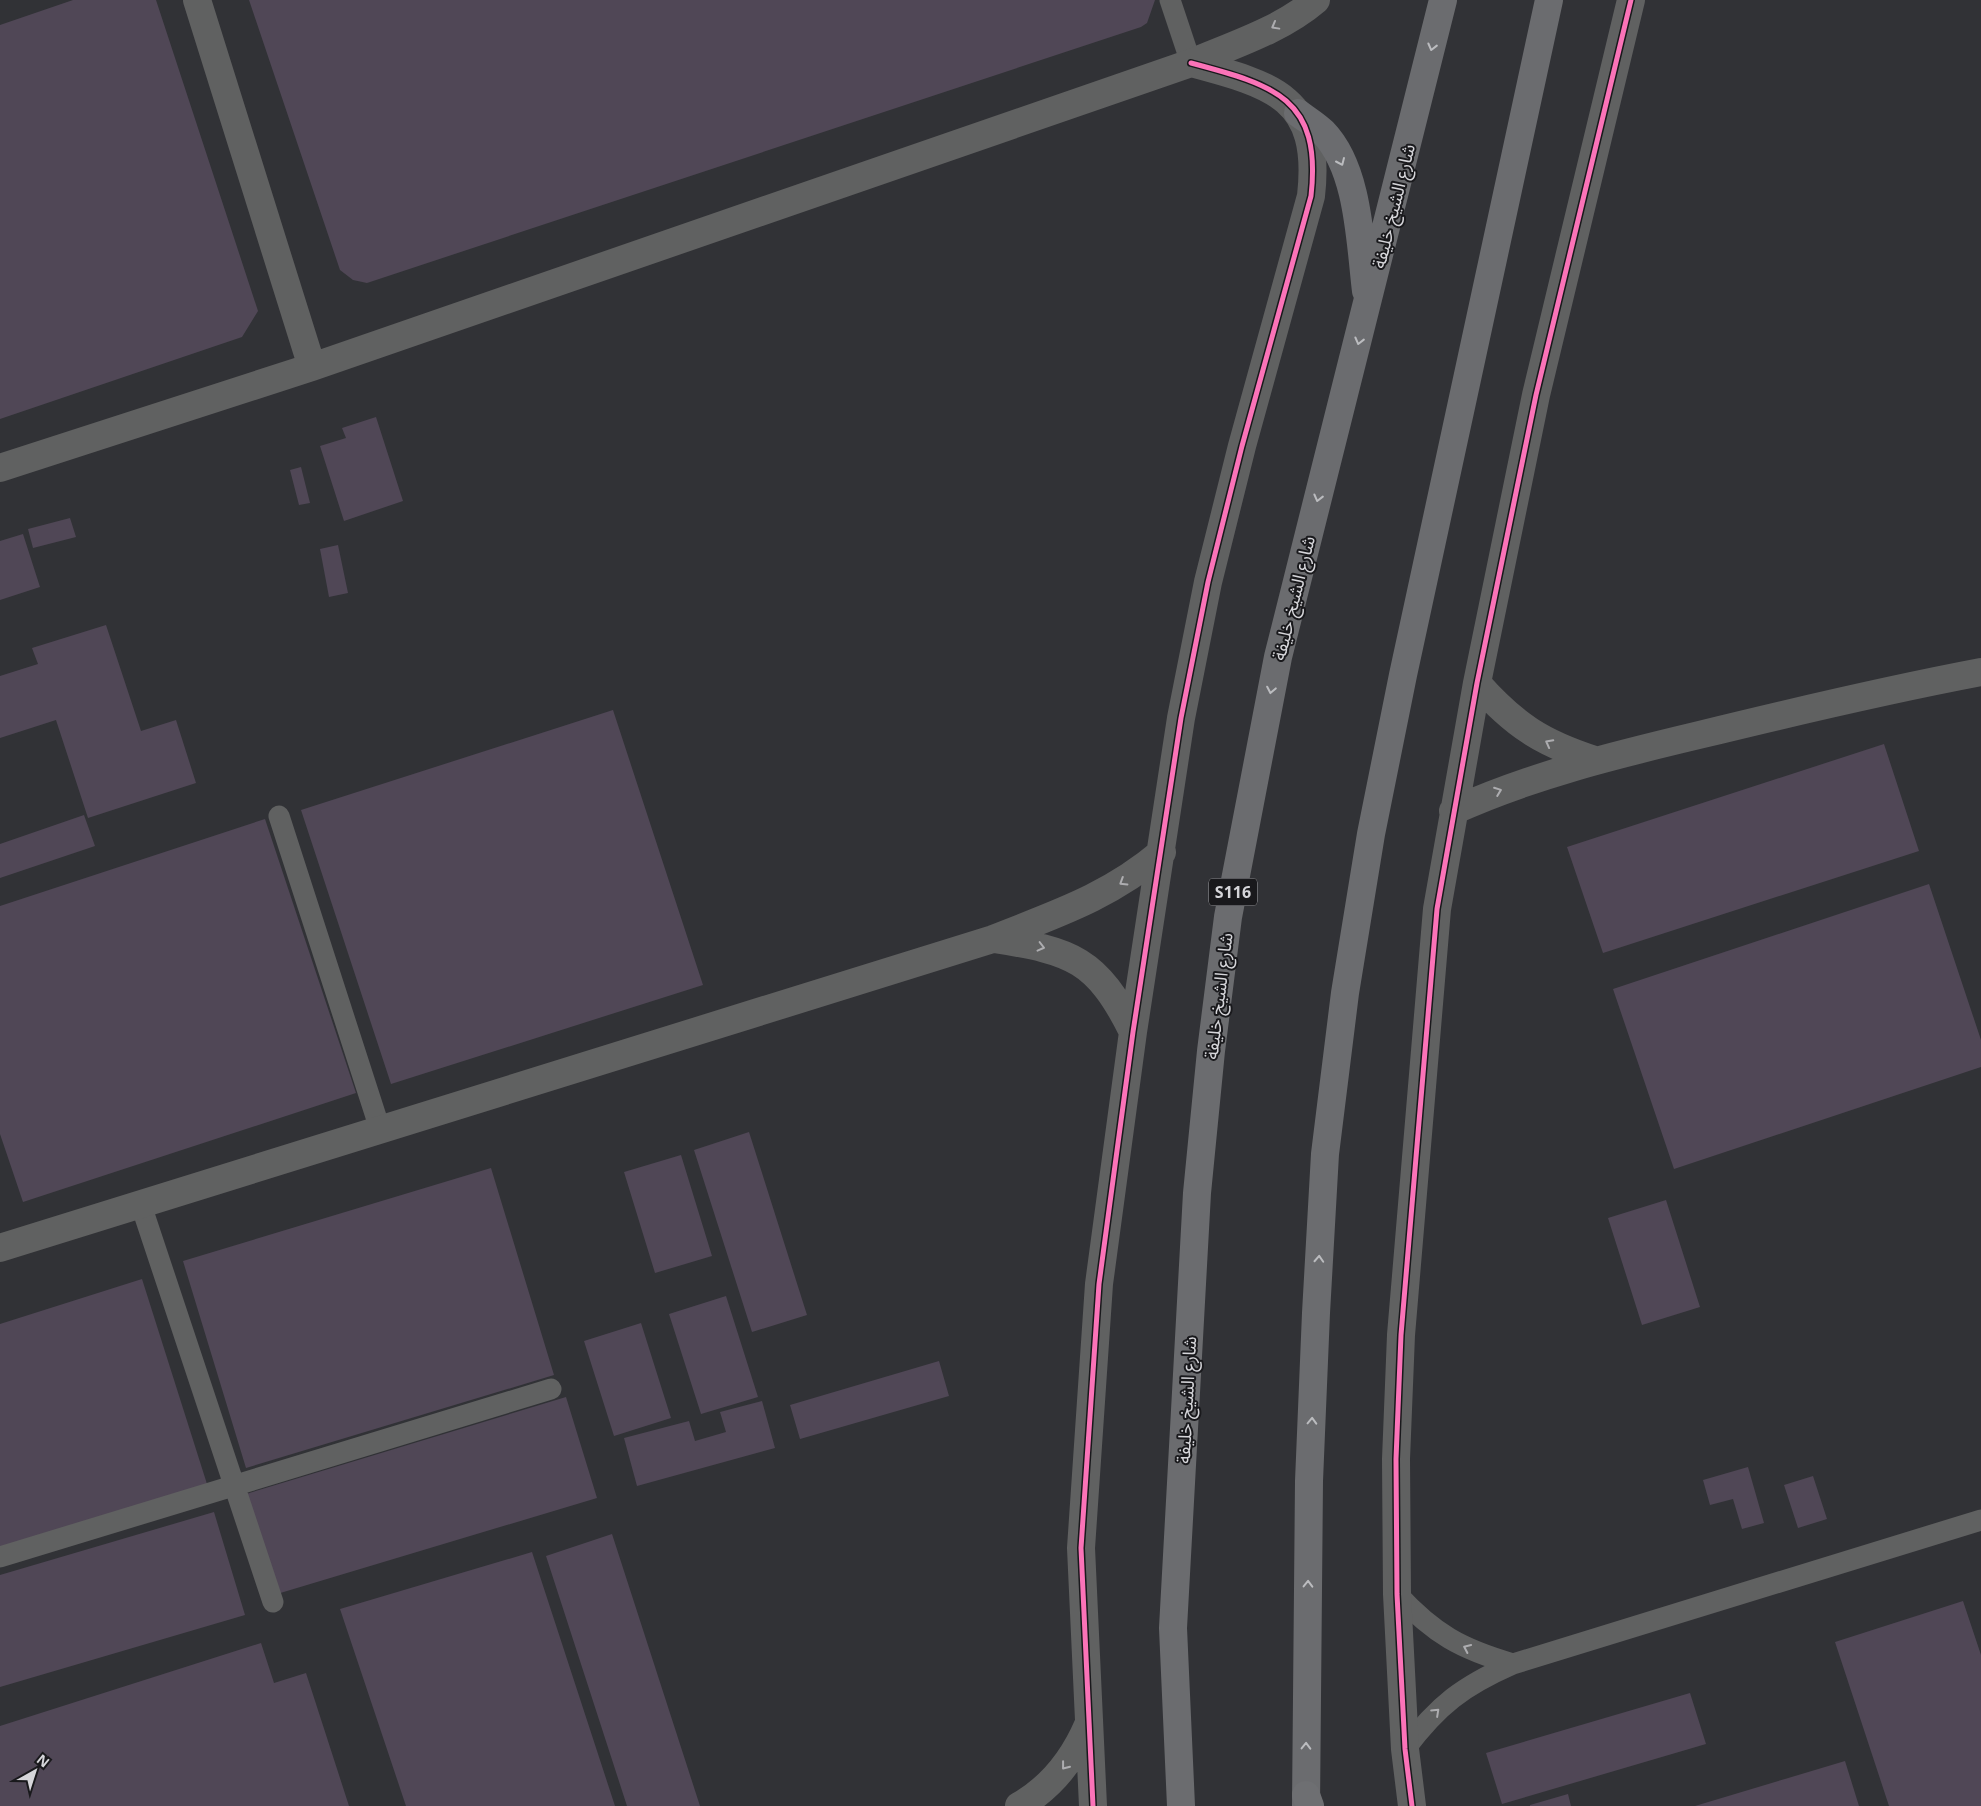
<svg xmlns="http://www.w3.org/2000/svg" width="1981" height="1806" font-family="'Noto Sans','Noto Sans Arabic',sans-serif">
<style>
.building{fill:#504756}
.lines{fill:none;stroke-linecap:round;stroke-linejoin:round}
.service{stroke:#606161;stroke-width:21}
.minor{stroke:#606161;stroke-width:28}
.trunk{stroke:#6b6c6f;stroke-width:28}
.motorway{stroke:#6e6f72;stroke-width:28}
.cycleway-casing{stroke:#19191c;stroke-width:8}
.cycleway{stroke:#fb73b8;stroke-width:5}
.oneway{stroke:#adadb0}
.oneway2{stroke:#bbbcbf}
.labels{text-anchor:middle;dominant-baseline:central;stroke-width:4;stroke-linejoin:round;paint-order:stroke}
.shield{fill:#19191c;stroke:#9d9da1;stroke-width:1}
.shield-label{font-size:16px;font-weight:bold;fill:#d6d6da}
.street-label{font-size:18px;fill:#d6d6da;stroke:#19191c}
</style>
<rect width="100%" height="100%" fill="#313236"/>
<path class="building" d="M 73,0 L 156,0 L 258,311 L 242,337 L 0,419 L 0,25 Z
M 249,0 L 1155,0 L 1147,23 L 1141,27 L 367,283 L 353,280 L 340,270 Z
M 376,417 L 403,501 L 344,521 L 320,446 L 346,438 L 342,428 Z
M 301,467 L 310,503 L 299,505 L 290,470 Z
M 70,518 L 76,537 L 33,548 L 28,529 Z
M 23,534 L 40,587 L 0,600 L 0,541 Z
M 338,545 L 348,593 L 329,597 L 320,549 Z
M 106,625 L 141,731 L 176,720 L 196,783 L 88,818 L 56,720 L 0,738 L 0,676 L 38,664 L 32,648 Z
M 613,710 L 703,985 L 391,1084 L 301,810 Z
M 1884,744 L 1919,851 L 1603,953 L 1567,847 Z
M 84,815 L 95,846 L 0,878 L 0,844 Z
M 265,819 L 356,1093 L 23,1202 L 0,1134 L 0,906 Z
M 1929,884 L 1981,1040 L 1981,1067 L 1674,1169 L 1613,989 Z
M 749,1132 L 807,1315 L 752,1332 L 694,1150 Z
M 681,1155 L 712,1256 L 655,1273 L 624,1172 Z
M 491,1168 L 554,1375 L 246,1468 L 183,1261 Z
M 1666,1200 L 1700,1307 L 1642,1325 L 1608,1218 Z
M 142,1279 L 207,1484 L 0,1550 L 0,1324 Z
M 726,1296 L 758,1397 L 701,1414 L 669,1314 Z
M 641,1323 L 671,1418 L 614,1436 L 584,1341 Z
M 939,1361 L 949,1396 L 800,1439 L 790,1405 Z
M 566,1397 L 597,1498 L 277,1594 L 246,1494 Z
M 762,1401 L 775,1448 L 637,1486 L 624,1438 L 689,1421 L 695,1441 L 726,1432 L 720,1412 Z
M 1748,1467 L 1764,1523 L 1742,1529 L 1733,1499 L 1710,1505 L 1703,1480 Z
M 1813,1476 L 1827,1519 L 1798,1528 L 1784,1485 Z
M 214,1512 L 245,1615 L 0,1687 L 0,1575 Z
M 612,1534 L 700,1806 L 627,1806 L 546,1556 Z
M 532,1552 L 615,1806 L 406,1806 L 340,1609 Z
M 1963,1601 L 1981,1655 L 1981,1806 L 1889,1806 L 1835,1642 Z
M 261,1643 L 274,1683 L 306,1673 L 349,1806 L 0,1806 L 0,1726 Z
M 1690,1693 L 1706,1744 L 1502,1804 L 1486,1753 Z
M 1845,1761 L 1859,1806 L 1695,1806 Z
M 1568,1794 L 1571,1806 L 1530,1806 L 1530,1805 Z"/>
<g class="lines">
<path class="service" d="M 1170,0 L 1191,63
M 279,816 L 380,1129
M 141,1205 L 273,1602
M 0,1557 L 551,1389
M 1397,1594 C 1434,1634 1461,1649 1513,1664
M 1405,1749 C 1438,1705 1463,1686 1513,1664 L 1981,1520"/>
<path class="minor" d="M 197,0 L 312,367
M 0,468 L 312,367 L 1191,63 C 1233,45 1281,30 1316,0
M 1477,683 C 1514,725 1542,743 1595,760
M 1453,811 C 1533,775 1615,755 1699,735 C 1793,712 1886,690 1981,672
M 994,939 C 1072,951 1097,959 1133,1032
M 0,1248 L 993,939 C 1056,914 1109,897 1162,852
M 1019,1806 C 1052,1787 1073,1760 1088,1725
M 1093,1806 L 1081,1548 L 1099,1284 L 1133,1032 L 1181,718 L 1208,582 L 1242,446 L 1311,196 C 1322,98 1274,85 1191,63
M 1412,1806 L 1405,1749 L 1397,1594 L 1396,1459 L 1401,1335 L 1437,909 L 1477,683 L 1536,395 L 1631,0"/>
<path class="trunk" d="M 1298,113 C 1306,119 1316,125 1323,132 C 1359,169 1360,242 1366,291
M 1181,1806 L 1173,1628 L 1197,1193 L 1211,1051 L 1228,917 L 1278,657 L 1443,0
M 1306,1806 L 1309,1481 L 1316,1313 L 1325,1154 L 1345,993 L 1371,834 L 1403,675 L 1549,0"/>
<path class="motorway" d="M 1306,1795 L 1310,1806"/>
<defs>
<path id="cycleway" d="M 1093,1806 L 1081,1548 L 1099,1284 L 1133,1032 L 1181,718 L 1208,582 L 1242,446 L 1311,196 C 1322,98 1274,85 1191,63
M 1412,1806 L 1405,1749 L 1397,1594 L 1396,1459 L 1401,1335 L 1437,909 L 1477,683 L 1536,395 L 1631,0"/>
</defs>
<use href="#cycleway" class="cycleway-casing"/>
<use href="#cycleway" class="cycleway"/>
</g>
<defs><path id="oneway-chevron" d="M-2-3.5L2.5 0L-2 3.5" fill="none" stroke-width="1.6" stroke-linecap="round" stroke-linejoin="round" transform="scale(1.25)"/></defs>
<g class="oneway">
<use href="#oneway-chevron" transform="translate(1275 26) rotate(151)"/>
<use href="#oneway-chevron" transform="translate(1549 743) rotate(-152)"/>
<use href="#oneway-chevron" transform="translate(1498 791) rotate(-21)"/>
<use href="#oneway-chevron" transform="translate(1123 882) rotate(148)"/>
<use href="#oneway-chevron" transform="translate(1041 947) rotate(14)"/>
<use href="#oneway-chevron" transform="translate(1467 1648) rotate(-155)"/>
<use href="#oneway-chevron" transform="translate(1436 1712) rotate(-43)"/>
<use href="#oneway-chevron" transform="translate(1065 1766) rotate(128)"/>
</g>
<g class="oneway2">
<use href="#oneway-chevron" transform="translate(1432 47) rotate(104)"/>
<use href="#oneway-chevron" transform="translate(1341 162) rotate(66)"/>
<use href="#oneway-chevron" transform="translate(1359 341) rotate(104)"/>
<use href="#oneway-chevron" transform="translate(1318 498) rotate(104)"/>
<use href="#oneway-chevron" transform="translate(1271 690) rotate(101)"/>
<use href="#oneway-chevron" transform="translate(1319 1259) rotate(-87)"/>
<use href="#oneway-chevron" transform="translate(1312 1421) rotate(-88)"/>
<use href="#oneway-chevron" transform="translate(1308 1584) rotate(-89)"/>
<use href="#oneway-chevron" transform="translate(1306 1746) rotate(-89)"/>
</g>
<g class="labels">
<rect class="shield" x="1209" y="878.5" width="48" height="27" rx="4"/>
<g class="shield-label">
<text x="1233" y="892">S116</text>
</g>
<g class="street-label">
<text transform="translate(1393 206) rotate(-76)">شارع الشيخ خليفة</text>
<text transform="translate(1293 598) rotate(-76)">شارع الشيخ خليفة</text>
<text transform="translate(1218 996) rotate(-83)">شارع الشيخ خليفة</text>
<text transform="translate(1186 1400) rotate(-87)">شارع الشيخ خليفة</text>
</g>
</g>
<g transform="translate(35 1771) rotate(39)" stroke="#19191c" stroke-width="4" paint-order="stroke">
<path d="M0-4L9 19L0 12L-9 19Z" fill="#d6d6da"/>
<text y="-8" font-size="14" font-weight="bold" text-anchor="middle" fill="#d6d6da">N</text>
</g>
</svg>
